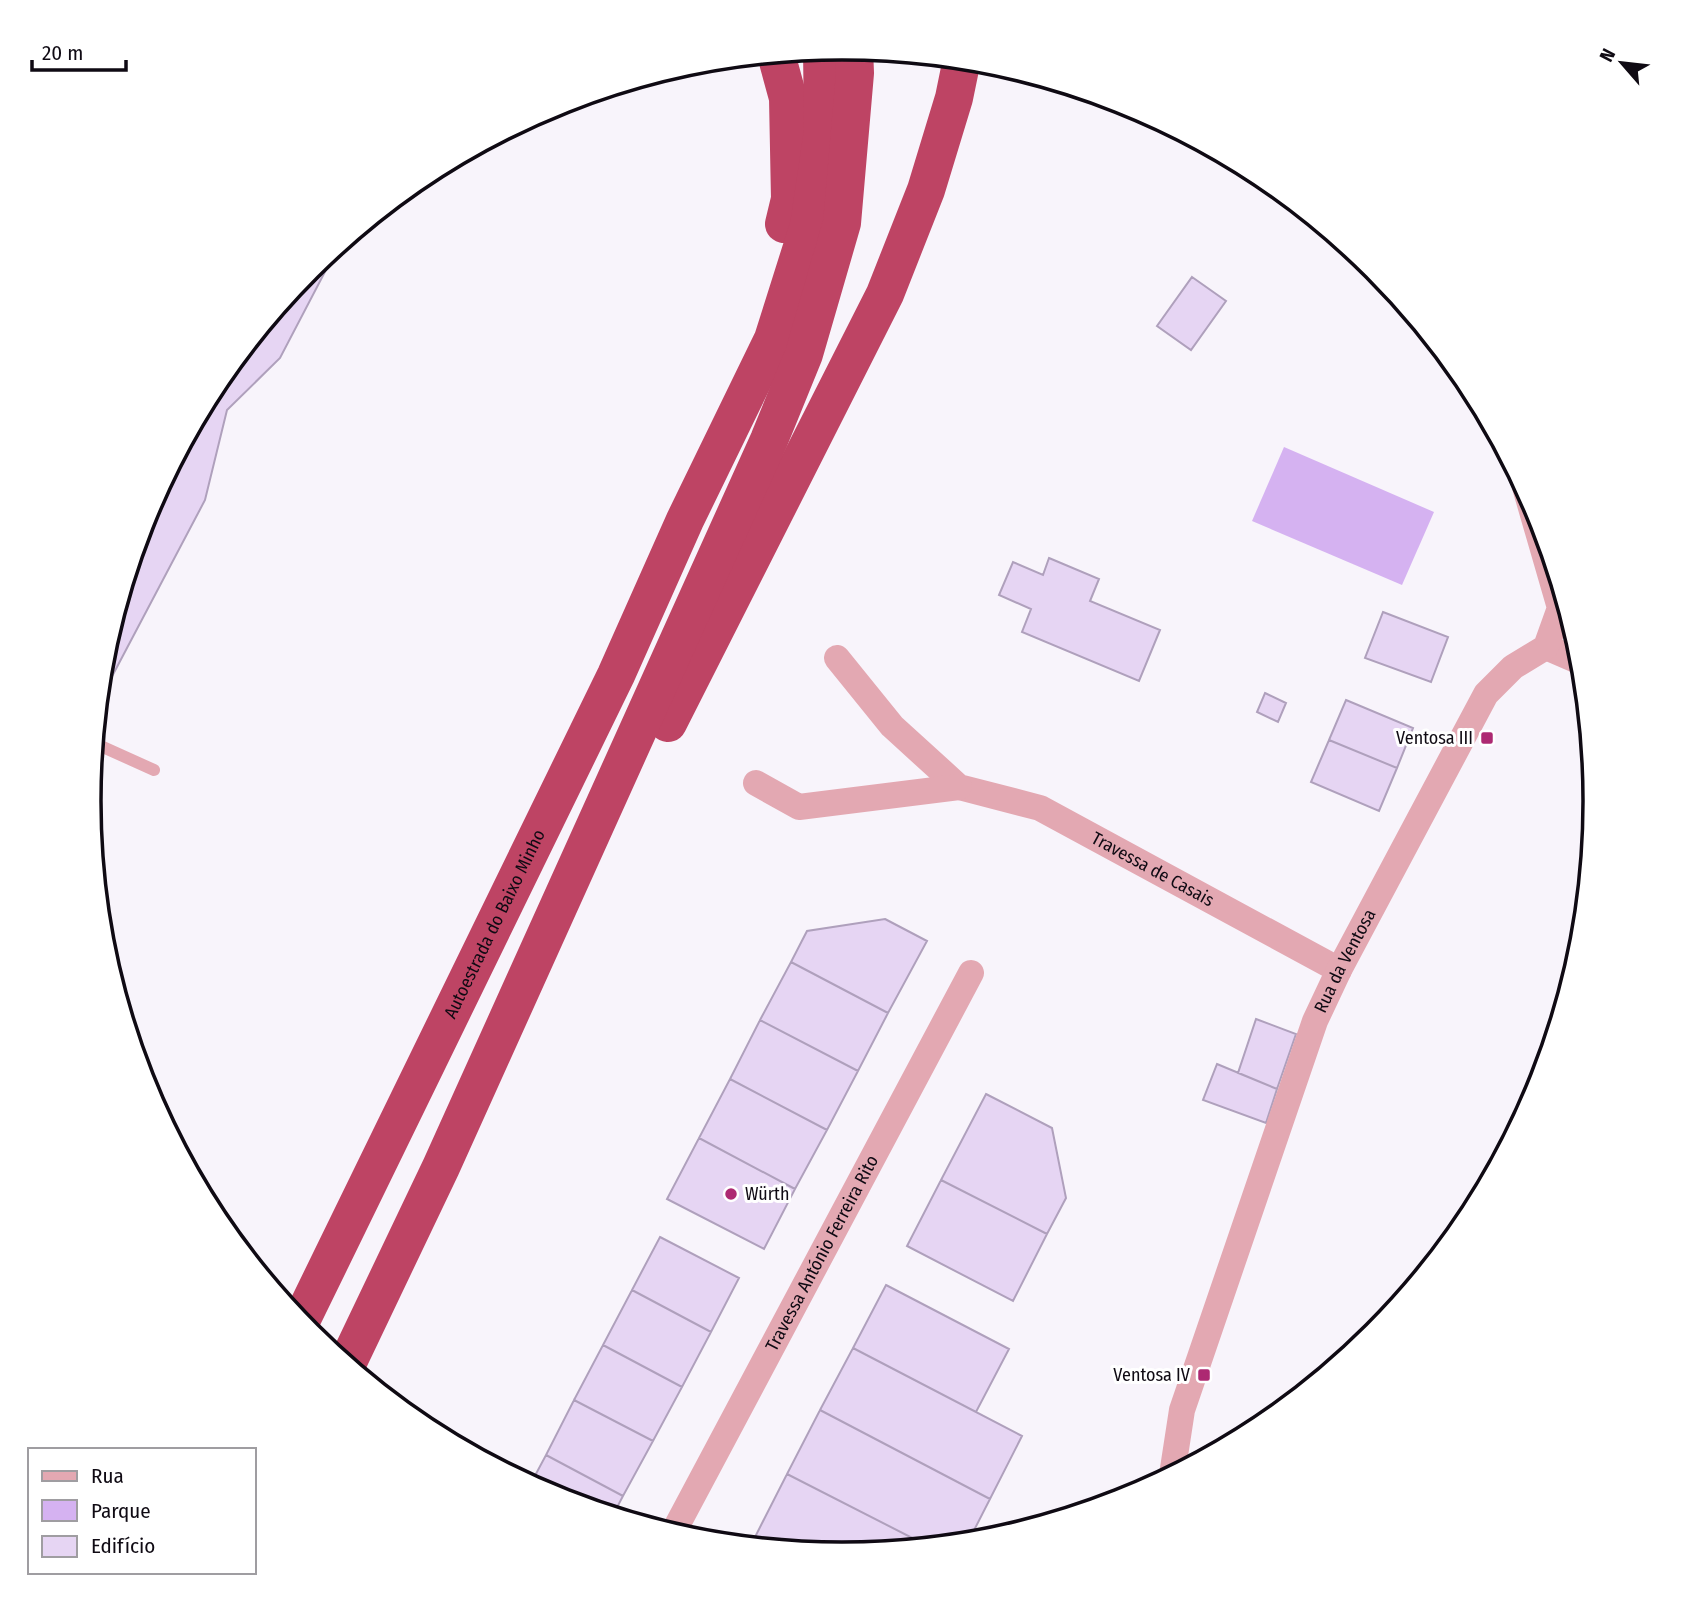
<svg xmlns="http://www.w3.org/2000/svg" width="1685" height="1602" font-family="'Fira Sans Condensed',sans-serif">
<style>
.green{fill:#d5b2f1}
.building{fill:#e6d5f3;stroke:#afa0bc;stroke-width:2}
.lines{fill:none;stroke-linecap:round;stroke-linejoin:round}
.lane{stroke:#e3a8b2;stroke-width:12}
.street{stroke:#e3a8b2;stroke-width:26}
.highway{stroke:#be4464;stroke-width:38}
.poi-dot{fill:#ad2972;stroke:#fff;stroke-width:2.5}
.labels{text-anchor:middle;dominant-baseline:central;stroke-width:6;stroke-linejoin:round;paint-order:stroke}
.poi-label{font-size:18px;fill:#0f0a13;stroke:#fff;text-anchor:end}
.street-label{font-size:18px;fill:#0f0a13;stroke:#fff}
.rim{fill:none;stroke:#0f0a13;stroke-width:3.5}
</style>
<rect width="100%" height="100%" fill="#f8f4fb"/>
<path class="green" d="M 1284,447 L 1434,512 L 1402,585 L 1252,521 Z"/>
<path class="building" d="M 340,243 L 280,358 L 227,410 L 205,500 L 98,703 L 103,654 L 146,512 L 216,382 L 310,268 Z
M 1192,277 L 1226,301 L 1191,350 L 1157,326 Z
M 1049,558 L 1099,579 L 1090,601 L 1160,630 L 1139,681 L 1022,632 L 1031,609 L 999,595 L 1013,562 L 1043,575 Z
M 1383,612 L 1448,637 L 1431,682 L 1365,658 Z
M 1265,693 L 1286,703 L 1278,722 L 1257,712 Z
M 1346,700 L 1413,728 L 1397,768 L 1329,740 Z
M 1329,740 L 1397,768 L 1379,811 L 1311,782 Z
M 885,919 L 927,941 L 888,1013 L 791,962 L 807,931 Z
M 791,962 L 888,1013 L 858,1071 L 760,1020 Z
M 1256,1019 L 1296,1034 L 1277,1089 L 1238,1073 Z
M 760,1020 L 858,1071 L 827,1130 L 730,1079 Z
M 1217,1064 L 1277,1089 L 1266,1123 L 1203,1100 Z
M 730,1079 L 827,1130 L 795,1189 L 699,1138 Z
M 986,1094 L 1052,1128 L 1066,1198 L 1047,1234 L 941,1180 Z
M 699,1138 L 795,1189 L 764,1249 L 667,1199 Z
M 941,1180 L 1047,1234 L 1013,1301 L 907,1246 Z
M 660,1237 L 739,1278 L 711,1332 L 632,1290 Z
M 886,1285 L 1009,1349 L 976,1412 L 853,1348 Z
M 632,1290 L 711,1332 L 682,1387 L 603,1345 Z
M 603,1345 L 682,1387 L 653,1441 L 574,1400 Z
M 853,1348 L 1022,1436 L 990,1499 L 820,1410 Z
M 574,1400 L 653,1441 L 623,1496 L 546,1455 Z
M 820,1410 L 990,1499 L 968,1542 L 928,1546 L 787,1474 Z
M 546,1455 L 623,1496 L 613,1515 L 554,1497 L 530,1485 Z
M 787,1474 L 928,1546 L 842,1555 L 770,1548 L 754,1539 Z"/>
<g class="lines">
<path class="lane" d="M 94,743 L 154,770"/>
<g class="street">
<path d="M 1546,647 L 1583,663"/>
<path id="s1" d="M 837,658 L 892,726 L 959,787 L 1040,808 L 1339,970"/>
<path d="M 756,783 L 799,807 L 959,787"/>
<path id="s2" d="M 1172,1475 L 1182,1410 L 1315,1021 L 1339,970 L 1486,694 L 1513,667 L 1546,647 L 1560,608 L 1525,487"/>
<path id="s3" d="M 673,1533 L 971,973"/>
</g>
<g class="highway">
<path d="M 776,54 L 788,98 L 790,199 L 784,224"/>
<path d="M 668,723 L 885,294 L 926,190 L 954,98 L 962,59"/>
<path id="s4" d="M 300,1323 L 616,675 L 685,520 L 773,339 L 809,225 L 823,131 L 822,49"/>
<path d="M 347,1364 L 441,1167 L 769,440 L 804,354 L 842,223 L 855,73 L 854,48"/>
</g>
</g>
<g class="poi-dot">
<rect x="1480" y="731" width="14" height="14" rx="3.5"/>
<circle cx="731" cy="1194" r="7"/>
<rect x="1197" y="1368" width="14" height="14" rx="3.5"/>
</g>
<g class="labels">
<g class="poi-label">
<text x="1473" y="738">Ventosa III</text>
<text x="745" y="1194" text-anchor="start">Würth</text>
<text x="1190" y="1375">Ventosa IV</text>
</g>
<g class="street-label">
<text stroke="none"><textPath href="#s1" startOffset="390">Travessa de Casais</textPath></text>
<text stroke="none"><textPath href="#s4" startOffset="444">Autoestrada do Baixo Minho</textPath></text>
<text stroke="none"><textPath href="#s2" startOffset="544">Rua da Ventosa</textPath></text>
<text stroke="none"><textPath href="#s3" startOffset="317">Travessa António Ferreira Rito</textPath></text>
</g>
</g>
<path d="M0 0H1685V1602H0ZM101 801a741 741 0 1 1 1482 0a741 741 0 1 1-1482 0Z" fill="#fff" fill-rule="evenodd"/>
<path class="rim" d="M101 801a741 741 0 1 1 1482 0a741 741 0 1 1-1482 0Z"/>
<rect x="28" y="1448" width="228" height="126" fill="#ffffff" stroke="#9f9da1" stroke-width="2"/>
<rect x="42" y="1471" width="35" height="10" fill="#e3a8b2" stroke="#9f9da1" stroke-width="2"/>
<text x="91" y="1483" font-size="21" fill="#0f0a13">Rua</text>
<rect x="42" y="1500" width="35" height="21" fill="#d5b2f1" stroke="#9f9da1" stroke-width="2"/>
<text x="91" y="1518" font-size="21" fill="#0f0a13">Parque</text>
<rect x="42" y="1536" width="35" height="21" fill="#e6d5f3" stroke="#9f9da1" stroke-width="2"/>
<text x="91" y="1553" font-size="21" fill="#0f0a13">Edifício</text>
<g transform="translate(1622 63) rotate(298)" stroke="#ffffff" stroke-width="5" paint-order="stroke">
<path d="M0-5L12 26L0 18L-12 26Z" fill="#0f0a13"/>
<text y="-10" font-size="19" font-weight="bold" text-anchor="middle" fill="#0f0a13">N</text>
</g>
<path d="M32 60v10h94v-10" fill="none" stroke="#0f0a13" stroke-width="3.5"/>
<text x="42" y="60" font-size="21" fill="#0f0a13" stroke="#ffffff" stroke-width="5" paint-order="stroke">20 m</text>
</svg>
